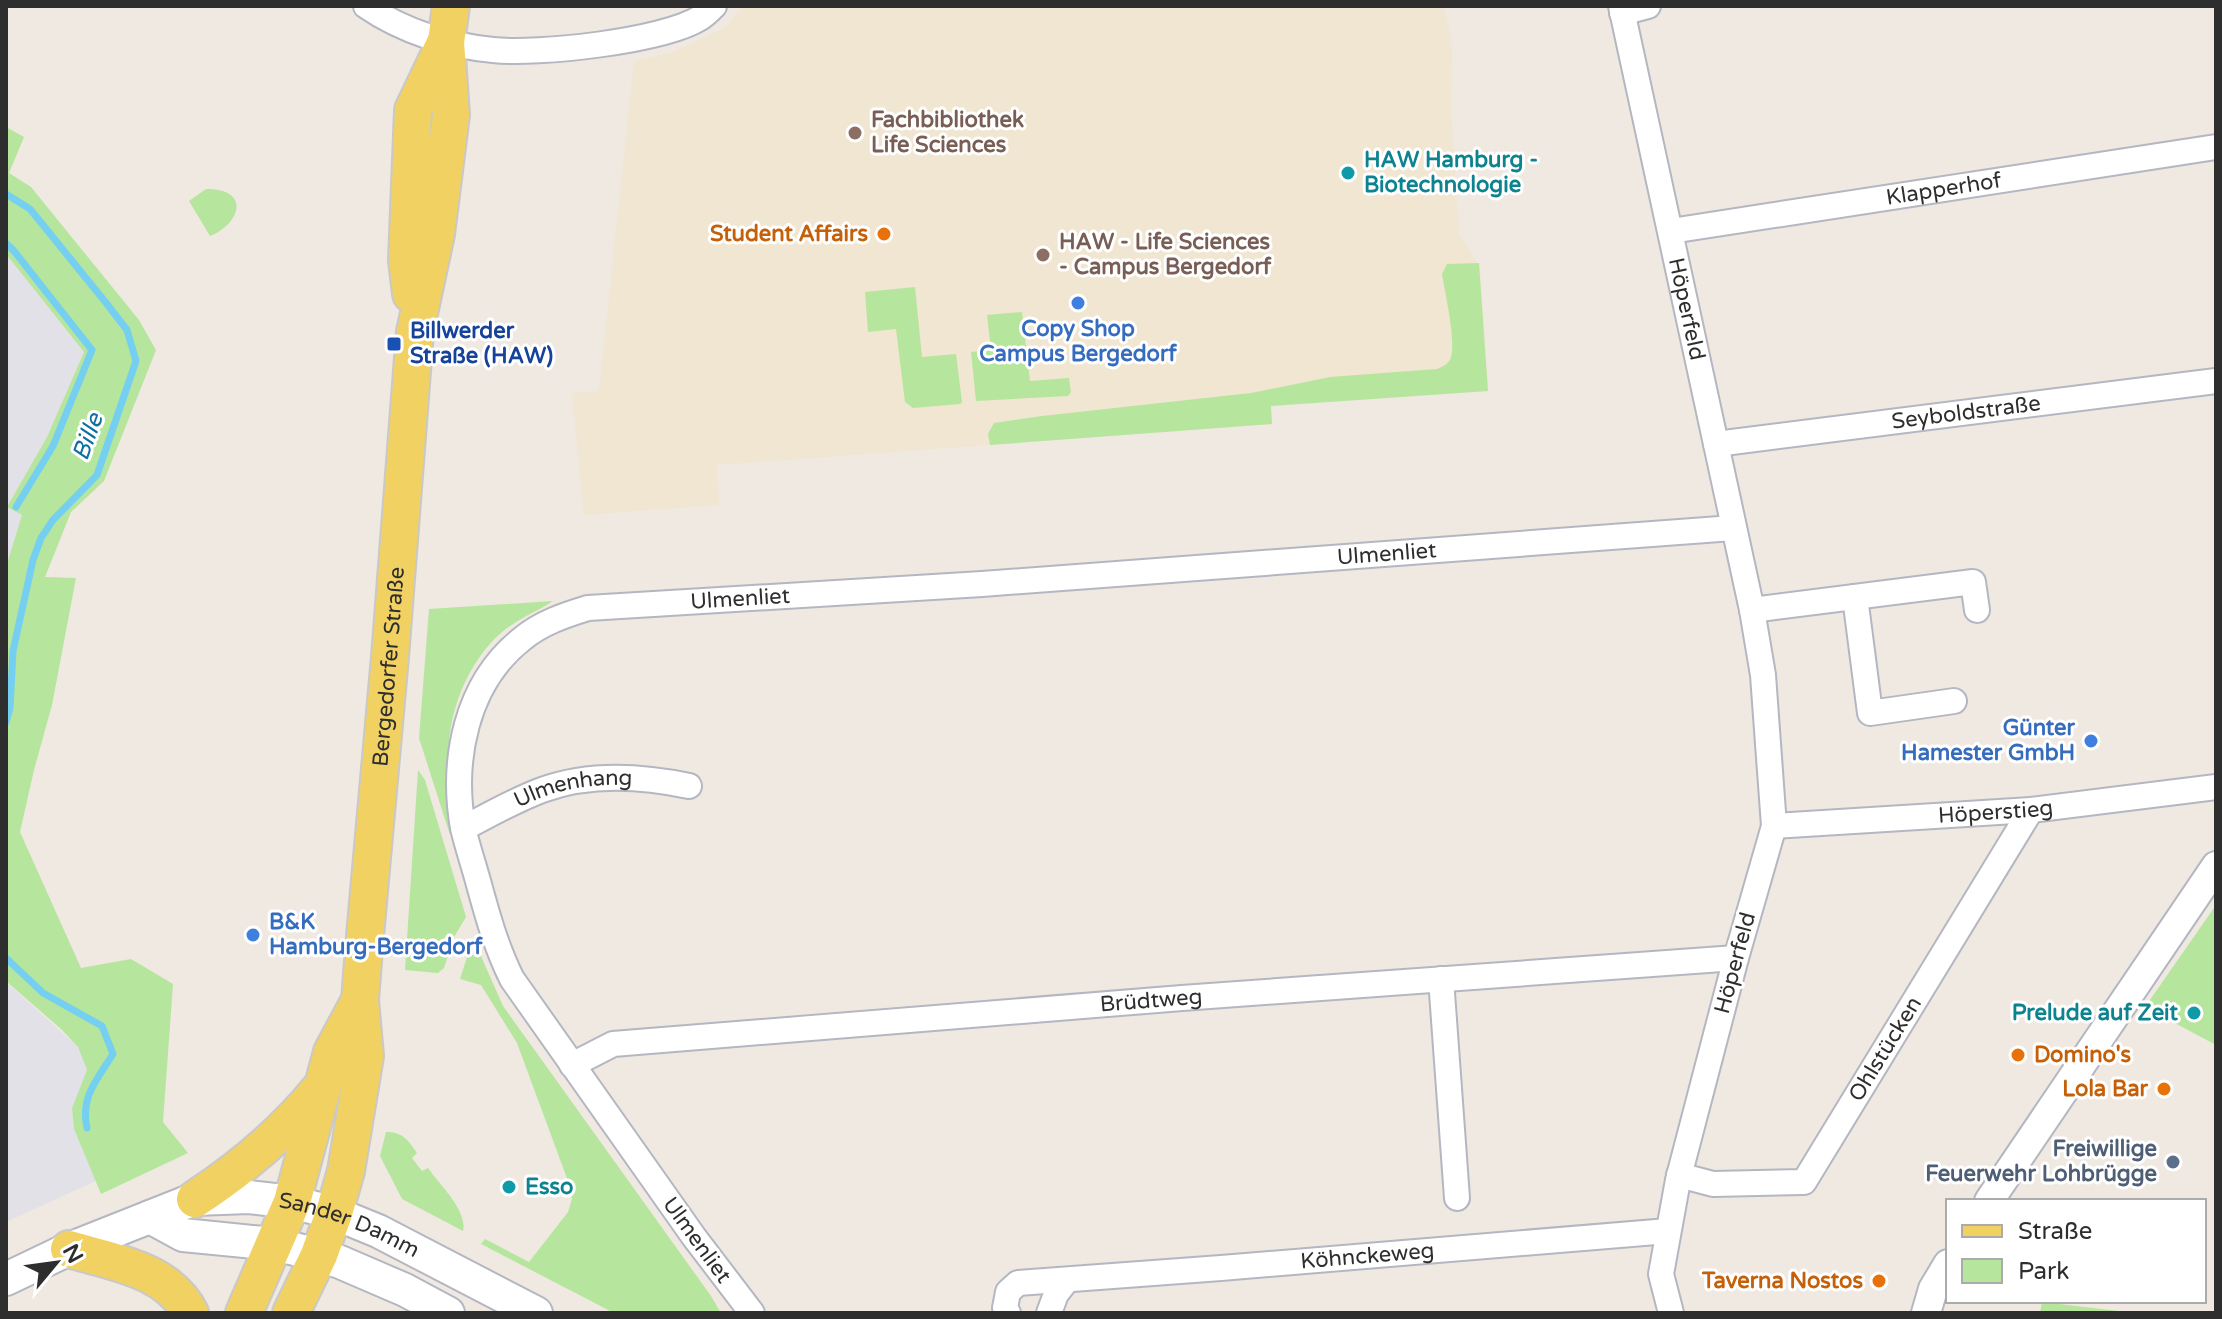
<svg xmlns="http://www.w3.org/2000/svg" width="2222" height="1319" font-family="'Varela Round',sans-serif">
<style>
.industrial{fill:#e3e1e8}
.education{fill:#f0e6d1}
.green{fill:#b6e59e}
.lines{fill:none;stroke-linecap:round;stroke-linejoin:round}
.stream{stroke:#75cff0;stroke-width:7}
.minor-casing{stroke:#b4b7c1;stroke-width:28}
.tertiary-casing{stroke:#b4b7c1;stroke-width:32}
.secondary-casing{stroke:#b4b7c1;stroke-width:36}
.primary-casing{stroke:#c9c9c9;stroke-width:40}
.minor{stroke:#fff;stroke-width:24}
.tertiary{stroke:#fff;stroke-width:28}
.secondary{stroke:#fff;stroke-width:32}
.primary{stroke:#f2d163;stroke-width:36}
.education-dot{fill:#8d6e63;stroke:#fff;stroke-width:3}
.culture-dot{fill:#0f9aa8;stroke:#fff;stroke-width:3}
.food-dot{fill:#e8710a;stroke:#fff;stroke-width:3}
.shop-dot{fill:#3f7fe0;stroke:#fff;stroke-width:3}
.transit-dot{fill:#1a4fb4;stroke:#fff;stroke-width:3}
.service-dot{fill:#5c6f8a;stroke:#fff;stroke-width:3}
.labels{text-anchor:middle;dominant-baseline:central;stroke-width:6;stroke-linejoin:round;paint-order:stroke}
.education-label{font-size:22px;font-weight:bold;fill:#785e54;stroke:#fff;text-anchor:start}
.culture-label{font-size:22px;font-weight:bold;fill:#0d838f;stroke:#fff;text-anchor:start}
.street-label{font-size:22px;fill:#2e2e2e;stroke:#fff}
.food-label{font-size:22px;font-weight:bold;fill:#c56008;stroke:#fff;text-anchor:end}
.shop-label{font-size:22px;font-weight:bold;fill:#366cbe;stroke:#fff}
.transit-label{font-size:22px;font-weight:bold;fill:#164399;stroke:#fff;text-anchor:start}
.service-label{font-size:22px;font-weight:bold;fill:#4e5e75;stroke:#fff;text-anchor:end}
.water-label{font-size:24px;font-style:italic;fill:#0d6fa3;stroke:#fff}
</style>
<rect width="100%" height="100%" fill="#efe9e1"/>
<path class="industrial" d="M 6,254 L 84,352 L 47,437 L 8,506 L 22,515 L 6,567 Z
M 6,982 L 78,1047 L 87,1070 L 72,1108 L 74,1129 L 96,1181 L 6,1222 Z"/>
<path class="education" d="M 744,6 L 1444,6 L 1452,45 L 1451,110 L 1459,234 L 1480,267 L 1488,391 L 1271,406 L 1272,424 L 717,465 L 719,505 L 584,515 L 572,393 L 599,391 L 634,61 L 670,53 L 725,28 Z"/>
<path class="green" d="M 6,127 L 24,137 L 9,173 L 31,187 L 139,320 L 156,350 L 104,481 L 71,512 L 45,577 L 76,578 L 52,705 L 34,770 L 20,832 L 81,968 L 131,959 L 173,984 L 163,1122 L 188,1153 L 101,1194 L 74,1129 L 72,1108 L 87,1070 L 78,1047 L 62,1030 L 6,981 L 6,567 L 22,515 L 7,507 L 47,437 L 84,352 L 6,254 Z
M 206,189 C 252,189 240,224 210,236 L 189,201 Z
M 1479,263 L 1488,391 L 1271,406 L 1272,424 L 990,445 L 988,434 L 994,423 L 1042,416 L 1251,393 L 1330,377 L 1437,369 C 1444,366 1449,364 1451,357 C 1456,340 1445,293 1442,274 L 1447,264 Z
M 915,287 L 922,357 L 956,354 L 962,402 L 960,404 L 913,408 L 905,402 L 896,329 L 868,332 L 865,292 Z
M 1022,312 L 1030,381 L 1069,378 L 1071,392 L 1068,396 L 976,401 L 971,352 L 991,350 L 987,315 Z
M 553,601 C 536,612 517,619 501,633 C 471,659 452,703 449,742 C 447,773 449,804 450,835 L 419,738 L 429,609 Z
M 418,770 L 425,780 L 466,917 L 454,937 L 444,968 L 438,973 L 405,970 Z
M 2216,905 L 2216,1045 L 2145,1007 Z
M 473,938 L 503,1006 L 711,1296 L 721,1313 L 614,1313 L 481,1244 L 485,1239 L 529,1262 L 568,1212 L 572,1199 L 568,1181 L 517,1043 L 481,985 L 460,979 Z
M 386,1132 C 403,1132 408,1140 417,1153 L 412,1158 L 422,1171 L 428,1168 C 439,1184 468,1211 463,1231 L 402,1199 L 380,1156 Z
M 2042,1302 L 2127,1312 L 2127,1313 L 2040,1313 Z"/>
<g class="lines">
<path class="stream" d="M 6,194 L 30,209 L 107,304 L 127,330 L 136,361 L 97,475 L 53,520 L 41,538 L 33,560 L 13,651 L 10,708 L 6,722
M 6,243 L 14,251 L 92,350 L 53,446 L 16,507
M 6,958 L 43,993 L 102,1026 L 113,1054 C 97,1080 80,1097 87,1128"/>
<defs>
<g id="minor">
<path d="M 366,6 C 402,31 450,46 493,50 C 537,55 663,41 700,18 C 705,15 710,10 714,6"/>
<path id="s1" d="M 1621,6 L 1752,610 L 1763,675 L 1774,826 L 1736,958 L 1678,1180 L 1661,1274 L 1671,1313"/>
<path d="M 1622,13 L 1648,6"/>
<path id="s2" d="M 1671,231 L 2216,147"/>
<path id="s3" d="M 1716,444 L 2216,381"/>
<path d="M 1855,597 L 1870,713 L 1954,701"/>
<path d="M 1752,610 L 1973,582 L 1977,610"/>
<path id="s4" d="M 1774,826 L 2031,810 L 2216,787"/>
<path id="s5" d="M 464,828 C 489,815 515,800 542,790 C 588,773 642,776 689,786"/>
<path d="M 1441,979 L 1457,1198"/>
<path id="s6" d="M 572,1065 L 613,1044 L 1182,998 L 1736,958"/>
<path id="s7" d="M 1679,1175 L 1713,1184 L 1804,1182 L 2031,810"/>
<path id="s8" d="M 752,1313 L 694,1237 L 512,979 C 496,947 487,914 478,881 C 473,863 467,845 463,828 C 451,760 466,683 522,639 C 541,623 565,615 588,608 L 982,584 L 1733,528"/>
<path id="s9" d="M 1008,1313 L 1005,1308 L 1008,1292 L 1018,1283 L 1221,1268 L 1668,1231"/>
<path d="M 1049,1313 L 1056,1294 L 1067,1280"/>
</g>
<path id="tertiary" d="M 1989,1201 L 2216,866
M 1926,1313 L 1933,1289 L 1948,1264"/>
<g id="secondary">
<path d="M 150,1217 L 183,1235 L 274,1244 L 319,1255 L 340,1262 L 405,1290 L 448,1313"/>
<path id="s10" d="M 6,1279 L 69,1249 L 195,1199 L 249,1197 L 292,1202 L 334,1213 L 378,1231 L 536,1313"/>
</g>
<g id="primary">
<path d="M 411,294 L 407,260 L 413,110 L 444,45"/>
<path d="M 195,1199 C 242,1168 283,1134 319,1090"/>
<path d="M 69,1249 C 112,1262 168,1269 190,1313"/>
<path d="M 244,1313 L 292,1202 L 332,1052 L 360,1000"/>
<path id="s11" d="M 291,1313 L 319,1255 L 334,1213 L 346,1171 L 365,1056 L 360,1000 L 365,936 L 390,657 L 415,332 L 436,234 L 451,115 L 446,42 L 451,6"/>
</g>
</defs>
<use href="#minor" class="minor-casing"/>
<use href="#tertiary" class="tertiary-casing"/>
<use href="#secondary" class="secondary-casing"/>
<use href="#primary" class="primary-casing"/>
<use href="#minor" class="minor"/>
<use href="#tertiary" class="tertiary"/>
<use href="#secondary" class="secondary"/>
<use href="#primary" class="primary"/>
</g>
<g class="education-dot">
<circle cx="855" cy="133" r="8"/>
<circle cx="1043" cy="255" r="8"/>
</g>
<g class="culture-dot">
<circle cx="1348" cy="173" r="8"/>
<circle cx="2194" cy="1013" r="8"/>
<circle cx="509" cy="1187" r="8"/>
</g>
<g class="food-dot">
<circle cx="884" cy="234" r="8"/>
<circle cx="2018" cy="1055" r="8"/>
<circle cx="2164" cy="1089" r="8"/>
<circle cx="1879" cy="1281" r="8"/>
</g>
<g class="shop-dot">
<circle cx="1078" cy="303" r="8"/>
<circle cx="2091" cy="741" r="8"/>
<circle cx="253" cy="935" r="8"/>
</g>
<rect class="transit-dot" x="386" y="336" width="16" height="16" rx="4"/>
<circle class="service-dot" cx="2173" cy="1162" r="8"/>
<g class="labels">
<g class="education-label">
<text x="871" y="120">Fachbibliothek<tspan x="871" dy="25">Life Sciences</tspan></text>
<text x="1059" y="242">HAW - Life Sciences<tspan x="1059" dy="25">- Campus Bergedorf</tspan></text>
</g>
<g class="culture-label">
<text x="1364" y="160">HAW Hamburg -<tspan x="1364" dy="25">Biotechnologie</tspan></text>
<text x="2178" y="1013" text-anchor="end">Prelude auf Zeit</text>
<text x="525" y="1187">Esso</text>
</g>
<g class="street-label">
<text stroke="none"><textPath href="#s2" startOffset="276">Klapperhof</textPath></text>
<text stroke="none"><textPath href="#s1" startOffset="310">Höperfeld</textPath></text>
<text stroke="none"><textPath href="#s3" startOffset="252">Seyboldstraße</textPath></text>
<text stroke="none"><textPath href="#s8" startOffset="1652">Ulmenliet</textPath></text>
<text stroke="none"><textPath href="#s8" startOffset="1004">Ulmenliet</textPath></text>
<text stroke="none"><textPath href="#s11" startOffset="660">Bergedorfer Straße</textPath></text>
<text stroke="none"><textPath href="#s5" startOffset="118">Ulmenhang</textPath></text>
<text stroke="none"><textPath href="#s4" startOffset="222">Höperstieg</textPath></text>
<text transform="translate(1735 963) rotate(-75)">Höperfeld</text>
<text stroke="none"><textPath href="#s6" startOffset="586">Brüdtweg</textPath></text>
<text stroke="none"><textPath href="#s7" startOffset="282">Ohlstücken</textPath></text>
<text stroke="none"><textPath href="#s10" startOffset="364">Sander Damm</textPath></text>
<text transform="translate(697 1240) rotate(54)">Ulmenliet</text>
<text stroke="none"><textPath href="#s9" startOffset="386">Köhnckeweg</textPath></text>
</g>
<g class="food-label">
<text x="868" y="234">Student Affairs</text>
<text x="2034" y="1055" text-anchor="start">Domino's</text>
<text x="2148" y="1089">Lola Bar</text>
<text x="1863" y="1281">Taverna Nostos</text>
</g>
<g class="shop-label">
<text x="1078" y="329">Copy Shop<tspan x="1078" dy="25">Campus Bergedorf</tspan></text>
<text x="2075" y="728" text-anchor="end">Günter<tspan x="2075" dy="25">Hamester GmbH</tspan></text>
<text x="269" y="922" text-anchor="start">B&amp;K<tspan x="269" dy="25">Hamburg-Bergedorf</tspan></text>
</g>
<g class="transit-label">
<text x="410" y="331">Billwerder<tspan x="410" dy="25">Straße (HAW)</tspan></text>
</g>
<g class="service-label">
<text x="2157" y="1149">Freiwillige<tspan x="2157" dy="25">Feuerwehr Lohbrügge</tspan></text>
</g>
<g class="water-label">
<text transform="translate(88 437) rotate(-70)">Bille</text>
</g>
</g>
<rect width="2222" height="1319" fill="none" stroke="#2e2e2e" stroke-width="16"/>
<rect x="1946" y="1199" width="260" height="104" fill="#ffffff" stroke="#ababab" stroke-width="2"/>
<rect x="1962" y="1225" width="40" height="12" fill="#f2d163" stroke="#ababab" stroke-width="2"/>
<text x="2018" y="1239" font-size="24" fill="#2e2e2e">Straße</text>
<rect x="1962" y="1259" width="40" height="24" fill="#b6e59e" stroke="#ababab" stroke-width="2"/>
<text x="2018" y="1279" font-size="24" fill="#2e2e2e">Park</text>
<g transform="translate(56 1263) rotate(61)" stroke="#ffffff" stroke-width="6" paint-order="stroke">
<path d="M0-6L14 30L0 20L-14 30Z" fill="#2e2e2e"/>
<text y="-12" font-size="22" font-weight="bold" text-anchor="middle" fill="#2e2e2e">N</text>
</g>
</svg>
